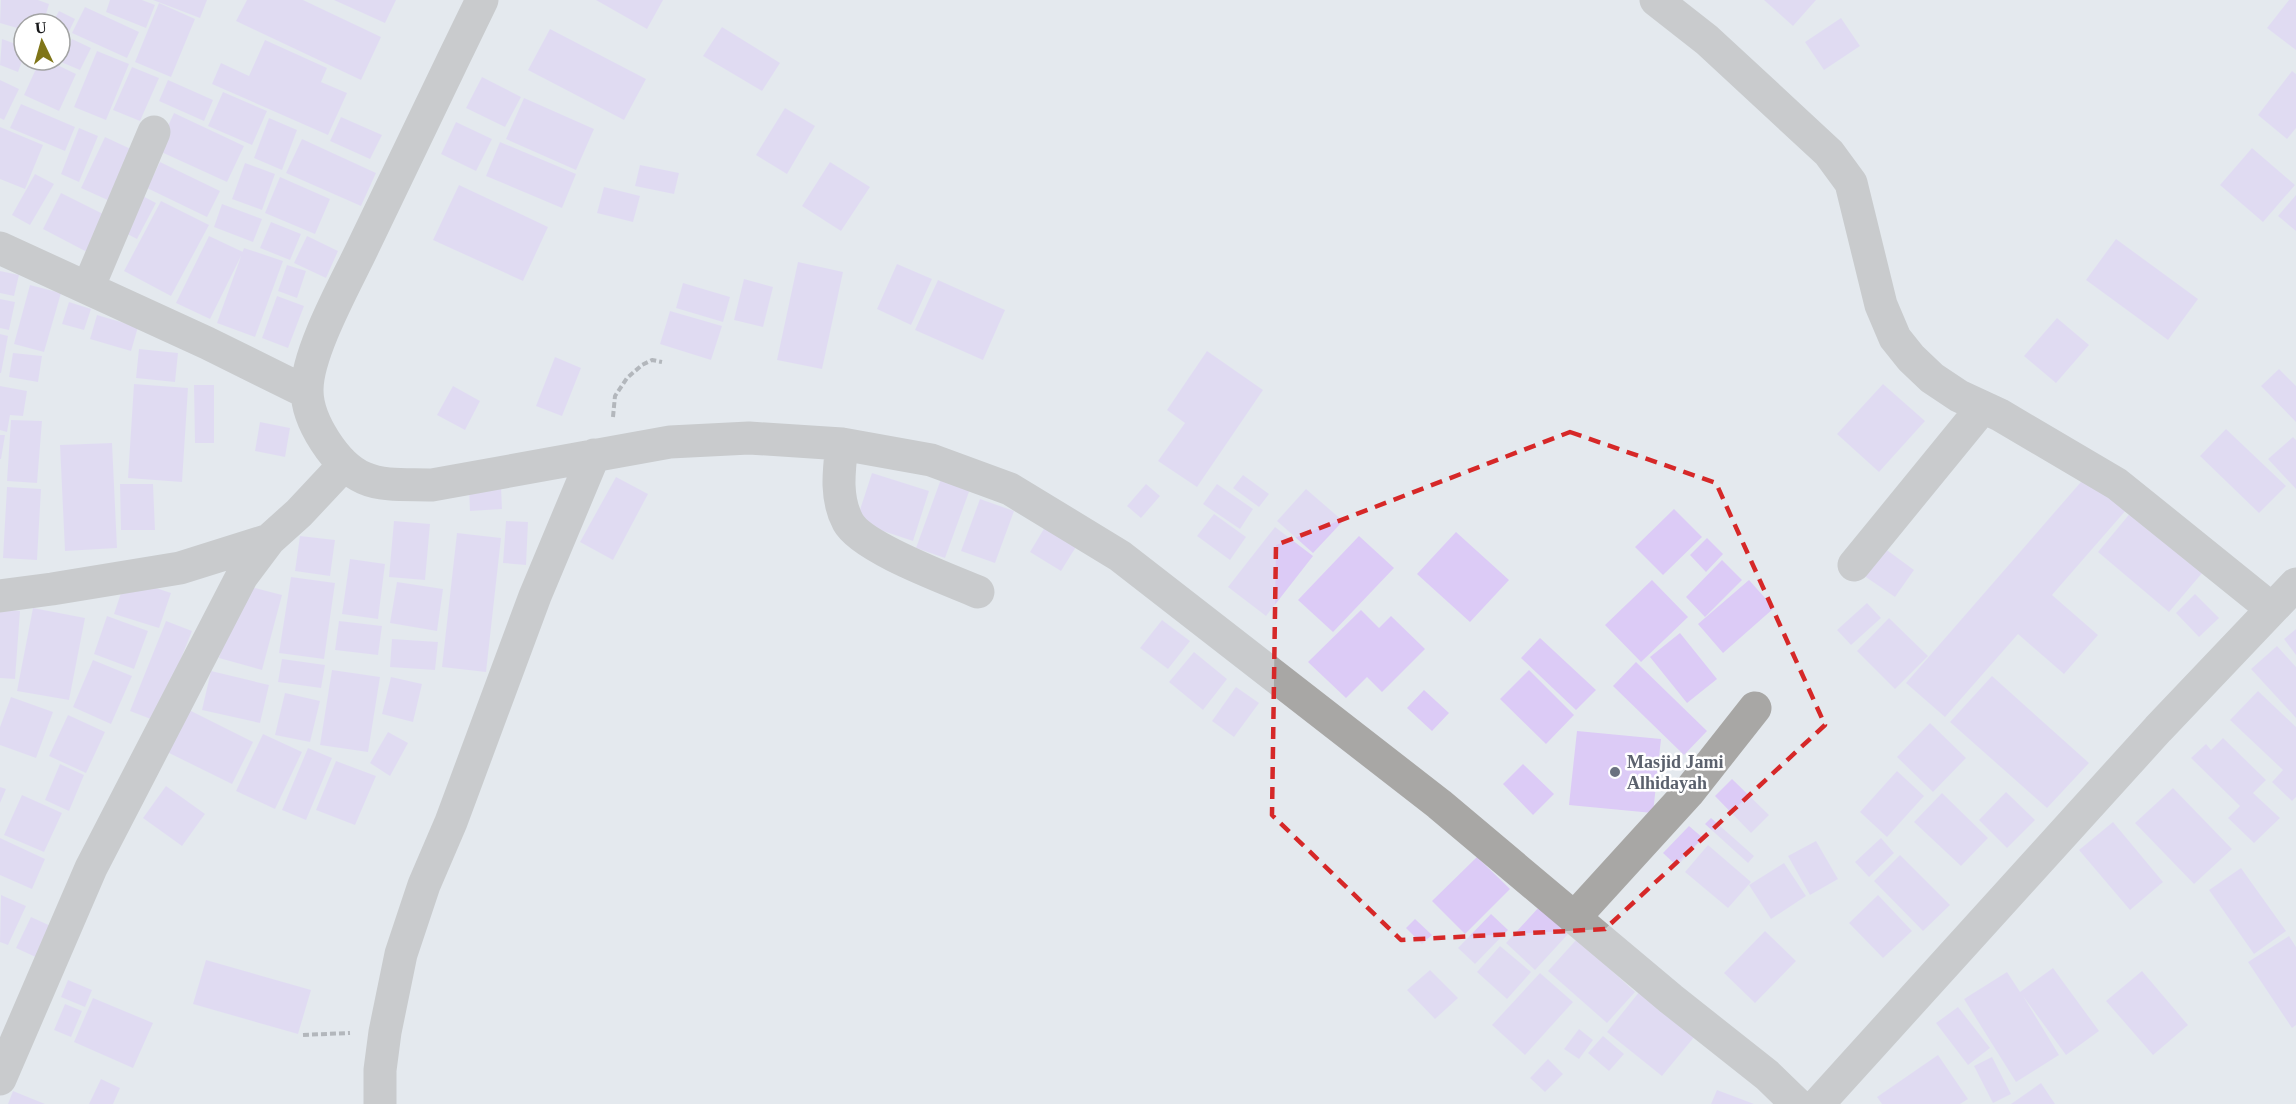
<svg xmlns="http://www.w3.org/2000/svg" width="2296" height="1104" font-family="Georgia,serif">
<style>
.building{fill:#dccbf6}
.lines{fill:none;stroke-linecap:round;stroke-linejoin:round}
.path{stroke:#787b7f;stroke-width:4;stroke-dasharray:6 3;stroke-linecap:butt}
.minor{stroke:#a8a7a5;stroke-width:33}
.marked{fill:none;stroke:#d62828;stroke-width:4.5;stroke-dasharray:12 8;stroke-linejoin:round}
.worship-dot{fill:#6b7280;stroke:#fff;stroke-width:2}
.labels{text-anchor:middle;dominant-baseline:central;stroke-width:5;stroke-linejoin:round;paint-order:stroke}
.worship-label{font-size:18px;font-weight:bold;fill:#5b616d;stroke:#fff;text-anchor:start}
</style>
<rect width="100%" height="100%" fill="#e4e9ee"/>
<path class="building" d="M 1,0 L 38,0 L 49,4 L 43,24 L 24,24 L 24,30 L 0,23 Z
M 110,0 L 142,0 L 155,5 L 146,28 L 106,12 Z
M 153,0 L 207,0 L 200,18 Z
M 247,0 L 303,0 L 381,37 L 361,80 L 236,21 Z
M 334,0 L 396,0 L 385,23 Z
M 596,0 L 663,0 L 647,29 Z
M 1764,0 L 1816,0 L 1793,26 Z
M 2289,0 L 2296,0 L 2296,50 L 2267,28 Z
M 159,3 L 195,19 L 171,77 L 135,62 Z
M 85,7 L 139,32 L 127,58 L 72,33 Z
M 59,11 L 75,19 L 63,44 L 60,43 L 60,24 L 52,24 Z
M 1841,18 L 1860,46 L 1824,70 L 1805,42 Z
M 722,27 L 780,63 L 762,91 L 703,56 Z
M 550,29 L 646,79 L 624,120 L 528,70 Z
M 2,39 L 24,47 L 24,56 L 18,72 L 0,65 Z
M 72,39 L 91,48 L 80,70 L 61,62 Z
M 265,40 L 327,68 L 321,82 L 347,93 L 328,135 L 212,84 L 221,63 L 249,76 Z
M 97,51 L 129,64 L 106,120 L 74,107 Z
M 40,60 L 47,60 L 76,74 L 59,111 L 24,95 Z
M 132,67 L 159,78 L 140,121 L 113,110 Z
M 2292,71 L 2296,74 L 2296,128 L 2287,139 L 2258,115 Z
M 482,77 L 521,97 L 505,127 L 466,108 Z
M 0,80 L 19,89 L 4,120 L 0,118 Z
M 168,80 L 213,100 L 204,121 L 159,101 Z
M 223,92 L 267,111 L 252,145 L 208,126 Z
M 524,98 L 594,129 L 576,170 L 506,139 Z
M 21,104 L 75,127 L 65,151 L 10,128 Z
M 785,108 L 815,126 L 787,174 L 756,155 Z
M 174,113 L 244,146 L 227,182 L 157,150 Z
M 341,117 L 382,135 L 370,159 L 330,141 Z
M 269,118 L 297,130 L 282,170 L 254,158 Z
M 456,122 L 492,139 L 476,171 L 441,154 Z
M 0,127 L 43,145 L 25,189 L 0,179 Z
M 79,128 L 98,136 L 79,182 L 61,174 Z
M 105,137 L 135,151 L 112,202 L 81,188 Z
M 302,139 L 376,173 L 361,206 L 286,173 Z
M 500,142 L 576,174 L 562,208 L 486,176 Z
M 2252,148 L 2295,185 L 2263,222 L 2220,185 Z
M 160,162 L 220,191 L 207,217 L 147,188 Z
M 830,162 L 870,187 L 841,231 L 802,206 Z
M 245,163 L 275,174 L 262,210 L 232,199 Z
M 640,165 L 679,173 L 674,194 L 635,186 Z
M 35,174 L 54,184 L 30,225 L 12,215 Z
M 280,177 L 330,199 L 315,234 L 265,213 Z
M 459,185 L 548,227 L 523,281 L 433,240 Z
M 604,187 L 640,196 L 633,222 L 597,213 Z
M 135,192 L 156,203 L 137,239 L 116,228 Z
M 61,193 L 105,215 L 87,252 L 43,229 Z
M 2296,195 L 2296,231 L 2278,216 Z
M 161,201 L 209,225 L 171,296 L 124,271 Z
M 222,204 L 262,219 L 253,242 L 214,227 Z
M 271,222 L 301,234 L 290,260 L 260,248 Z
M 209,236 L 243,252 L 210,319 L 176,303 Z
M 307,236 L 338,251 L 326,278 L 294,263 Z
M 2116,239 L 2198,299 L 2168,340 L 2086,280 Z
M 244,248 L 283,261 L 255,337 L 217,323 Z
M 798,262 L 843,272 L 822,369 L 777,360 Z
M 897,264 L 932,279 L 911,325 L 877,309 Z
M 287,265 L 306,271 L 297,298 L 278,291 Z
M 0,271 L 19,275 L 14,296 L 0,293 Z
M 744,279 L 773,287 L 763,327 L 734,320 Z
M 938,280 L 1005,310 L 983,360 L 915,330 Z
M 683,283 L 730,297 L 723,322 L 676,308 Z
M 30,285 L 61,293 L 44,352 L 14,344 Z
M 277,296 L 304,306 L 288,348 L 262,338 Z
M 0,299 L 15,302 L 9,330 L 0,328 Z
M 69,302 L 91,309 L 84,330 L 62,324 Z
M 670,311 L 722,326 L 711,360 L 660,344 Z
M 97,315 L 138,327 L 131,351 L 90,339 Z
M 2057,318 L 2089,345 L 2056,383 L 2024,356 Z
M 0,334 L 8,336 L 1,373 L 0,373 Z
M 139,349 L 178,353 L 175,382 L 136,378 Z
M 1207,351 L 1263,390 L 1197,487 L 1158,461 L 1185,423 L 1167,410 Z
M 13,353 L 42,356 L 38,382 L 9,377 Z
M 555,357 L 581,368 L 562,416 L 536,406 Z
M 2279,369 L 2296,386 L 2296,422 L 2261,386 Z
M 134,384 L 188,388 L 182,482 L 128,478 Z
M 1883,384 L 1925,421 L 1879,472 L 1837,434 Z
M 194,385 L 214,385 L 214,443 L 195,443 Z
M 0,386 L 27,391 L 23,416 L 10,415 L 7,432 L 0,430 Z
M 453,386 L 480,401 L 465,430 L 437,415 Z
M 11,420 L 42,421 L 37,483 L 7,481 Z
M 260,422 L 290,428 L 285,457 L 255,451 Z
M 2226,429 L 2286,486 L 2259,513 L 2200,456 Z
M 0,435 L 5,435 L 1,459 L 0,459 Z
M 2293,437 L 2296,440 L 2296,489 L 2268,459 Z
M 112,443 L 117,548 L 65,551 L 60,445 Z
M 872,473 L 929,491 L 913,541 L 856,522 Z
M 1243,475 L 1269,494 L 1259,507 L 1233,488 Z
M 2087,475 L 2127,509 L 2052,595 L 2098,635 L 2064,674 L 2018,634 L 1945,717 L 1906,683 Z
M 616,477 L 648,494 L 613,560 L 580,542 Z
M 941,479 L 970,489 L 945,558 L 916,548 Z
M 120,484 L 153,484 L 155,530 L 121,530 Z
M 1146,484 L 1160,496 L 1141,518 L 1127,506 Z
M 1217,484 L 1253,509 L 1240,529 L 1203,504 Z
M 7,487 L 41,489 L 37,560 L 3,558 Z
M 501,487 L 502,509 L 470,511 L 469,488 Z
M 1306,489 L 1343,521 L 1313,553 L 1277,521 Z
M 980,499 L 1014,511 L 995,563 L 961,551 Z
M 1674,509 L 1702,537 L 1663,575 L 1635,547 Z
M 2132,511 L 2203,572 L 2169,612 L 2098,552 Z
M 1214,514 L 1246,537 L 1230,560 L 1197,536 Z
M 394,521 L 430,524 L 425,580 L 389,577 Z
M 506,521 L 528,522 L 526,565 L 503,563 Z
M 1048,522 L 1079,542 L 1061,571 L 1030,552 Z
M 1275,527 L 1313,556 L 1266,616 L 1228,587 Z
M 1456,532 L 1509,580 L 1470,622 L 1417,574 Z
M 457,533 L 501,538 L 486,672 L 442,667 Z
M 300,536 L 335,540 L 330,576 L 295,571 Z
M 1359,536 L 1394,568 L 1333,632 L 1298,600 Z
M 1707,538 L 1723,554 L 1706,572 L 1690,555 Z
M 1880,545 L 1914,570 L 1895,597 L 1860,573 Z
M 350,559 L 385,564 L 378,619 L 342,614 Z
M 1722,560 L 1742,580 L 1705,617 L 1686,597 Z
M 291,577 L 335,583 L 324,659 L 279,653 Z
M 126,578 L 171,593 L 159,628 L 114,614 Z
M 1652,580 L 1688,617 L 1641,662 L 1605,625 Z
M 1749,580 L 1774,608 L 1723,653 L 1698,624 Z
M 397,582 L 443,589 L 437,631 L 390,623 Z
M 240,584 L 282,595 L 262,670 L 219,658 Z
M 2195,594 L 2219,618 L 2199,637 L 2176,613 Z
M 1867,603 L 1881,618 L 1851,645 L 1837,630 Z
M 33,608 L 85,618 L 69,700 L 17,691 Z
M 0,609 L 20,611 L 15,679 L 0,678 Z
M 1361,610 L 1379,628 L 1391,616 L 1425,649 L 1382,692 L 1367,677 L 1346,698 L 1308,662 Z
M 107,616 L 148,631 L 134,669 L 94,654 Z
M 1889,618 L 1928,656 L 1895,689 L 1857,651 Z
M 1162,620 L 1190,641 L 1168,669 L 1140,648 Z
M 166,621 L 192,631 L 156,721 L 130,711 Z
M 339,621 L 382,626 L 378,655 L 335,650 Z
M 2296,629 L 2296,655 L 2284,639 Z
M 1680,633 L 1717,679 L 1687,703 L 1650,657 Z
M 1540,638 L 1596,690 L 1576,710 L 1521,658 Z
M 392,639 L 438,642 L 435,670 L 390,667 Z
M 2277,646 L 2296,667 L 2296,718 L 2251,669 Z
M 1194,652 L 1227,679 L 1203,710 L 1169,682 Z
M 282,659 L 325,665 L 321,688 L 278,682 Z
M 93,660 L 132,676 L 111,724 L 73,707 Z
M 1636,662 L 1707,731 L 1684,755 L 1613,686 Z
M 332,670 L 380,677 L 368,752 L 320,745 Z
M 1529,670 L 1574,715 L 1546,744 L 1500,699 Z
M 211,671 L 269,685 L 260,723 L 202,710 Z
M 1992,676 L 2089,763 L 2047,808 L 1950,722 Z
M 391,677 L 422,684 L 413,722 L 382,714 Z
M 1236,687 L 1259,703 L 1234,737 L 1212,721 Z
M 1424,690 L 1449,713 L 1432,731 L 1407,708 Z
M 2258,691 L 2296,727 L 2296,797 L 2292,801 L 2272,782 L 2283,770 L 2230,720 Z
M 285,693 L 320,701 L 310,742 L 275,735 Z
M 11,697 L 53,712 L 36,758 L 0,745 L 0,727 Z
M 187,709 L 253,742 L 232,784 L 165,751 Z
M 68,715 L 105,732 L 86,773 L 49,756 Z
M 1930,723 L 1966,758 L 1933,792 L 1897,757 Z
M 1577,731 L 1661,739 L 1653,813 L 1569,805 Z
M 388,732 L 408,743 L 390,776 L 370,763 Z
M 263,734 L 302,752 L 275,809 L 236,791 Z
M 2223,738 L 2266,780 L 2253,793 L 2280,818 L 2254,843 L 2228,818 L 2240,806 L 2191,758 L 2206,744 L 2211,750 Z
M 308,748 L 332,758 L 306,820 L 282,810 Z
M 336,761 L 376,776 L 355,825 L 316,810 Z
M 60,764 L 84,775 L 69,811 L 45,800 Z
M 1523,764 L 1554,794 L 1533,815 L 1503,784 Z
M 1897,771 L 1924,796 L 1887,837 L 1860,812 Z
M 1732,779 L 1769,815 L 1751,833 L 1715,796 Z
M 166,786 L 205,814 L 182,846 L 143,818 Z
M 0,787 L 6,789 L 0,803 Z
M 2173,788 L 2232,849 L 2194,884 L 2135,823 Z
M 2006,792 L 2035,820 L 2007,848 L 1979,820 Z
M 1942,793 L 1988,838 L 1961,866 L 1914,822 Z
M 22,795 L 62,813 L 44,852 L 4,835 Z
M 1711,818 L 1754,856 L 1748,863 L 1705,824 Z
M 2113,822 L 2163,882 L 2130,910 L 2079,850 Z
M 1689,826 L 1703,838 L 1677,866 L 1663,853 Z
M 0,838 L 45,859 L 32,889 L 0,875 Z
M 1881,838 L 1894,853 L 1869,877 L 1855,862 Z
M 1816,841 L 1838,879 L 1810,895 L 1788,856 Z
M 1708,845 L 1751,882 L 1728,908 L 1685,872 Z
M 1900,855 L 1950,905 L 1923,931 L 1874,881 Z
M 1477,857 L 1510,889 L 1465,934 L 1432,901 Z
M 1784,863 L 1806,896 L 1771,919 L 1749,885 Z
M 2241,868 L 2286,931 L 2254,954 L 2209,890 Z
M 1,895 L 26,906 L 8,945 L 0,942 Z
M 1878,895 L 1912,931 L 1883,958 L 1849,923 Z
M 1540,906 L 1569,933 L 1535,970 L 1506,943 Z
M 1491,914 L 1508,930 L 1475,964 L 1458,948 Z
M 31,917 L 55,928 L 40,959 L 16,948 Z
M 1415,919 L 1432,935 L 1422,944 L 1406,928 Z
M 1765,931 L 1796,961 L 1755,1003 L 1724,973 Z
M 2289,936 L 2296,947 L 2296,1025 L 2292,1028 L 2248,962 Z
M 1577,939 L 1635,992 L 1607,1023 L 1548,971 Z
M 1500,946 L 1531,972 L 1507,999 L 1477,972 Z
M 206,960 L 311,990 L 298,1034 L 193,1004 Z
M 2053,968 L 2099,1031 L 2066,1055 L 2023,996 L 2059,1055 L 2016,1082 L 1964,999 L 2007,972 L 2020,992 Z
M 1430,970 L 1458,998 L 1435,1019 L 1407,990 Z
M 2142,971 L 2188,1025 L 2153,1055 L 2106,1001 Z
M 1540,973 L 1573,1002 L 1525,1055 L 1492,1025 Z
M 68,980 L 92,990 L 85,1007 L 61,997 Z
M 1640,991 L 1695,1036 L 1662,1076 L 1607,1032 Z
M 93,998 L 153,1023 L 133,1068 L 74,1042 Z
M 65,1004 L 82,1011 L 71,1037 L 54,1030 Z
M 1958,1007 L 1990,1048 L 1968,1065 L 1936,1023 Z
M 1579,1029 L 1593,1040 L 1579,1059 L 1564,1049 Z
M 1603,1036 L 1624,1054 L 1609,1071 L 1588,1053 Z
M 1938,1055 L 1968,1099 L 1960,1104 L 1882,1104 L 1877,1097 Z
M 1992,1057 L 2011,1094 L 1993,1103 L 1974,1066 Z
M 1548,1059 L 1563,1074 L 1545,1092 L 1530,1078 Z
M 101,1079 L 120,1088 L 113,1104 L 89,1104 Z
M 2041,1083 L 2055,1104 L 2011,1104 Z
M 1717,1090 L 1754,1104 L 1711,1104 Z
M 13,1091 L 45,1104 L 8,1104 Z"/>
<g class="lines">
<path class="path" d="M 613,417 L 615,396 L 627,378 L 642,365 L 652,360 L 662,362
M 303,1035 L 350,1033"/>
<path class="minor" d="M 482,0 C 442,82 403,164 363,247 C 346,283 307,352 307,390 C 307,421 336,466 364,478 C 384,487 411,484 432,485 L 670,442 L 749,438 L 842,444 L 931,460 L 1010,489 L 1120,556 L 1439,804 L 1671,999 L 1767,1075 L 1797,1104
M 1656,0 L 1707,40 L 1829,153 L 1851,183 L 1881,305 L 1895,338 L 1911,358 L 1932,378 L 1959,396 L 2000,415 L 2117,484 L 2272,609
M 0,248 L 207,343 L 306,392
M 88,288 L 154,132
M 842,444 C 839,470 835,498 848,522 C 862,548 948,579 978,592
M 1854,565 L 1983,407
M 0,596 L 52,589 L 180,568 L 269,540
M 1574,918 L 1688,793 L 1755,708
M 0,1079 L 91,868 L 242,576 L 269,540 L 299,513 L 343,466
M 380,1104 L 380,1070 L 385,1032 L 401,954 L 424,885 L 451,822 L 535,596 L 594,455
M 1818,1104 L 2158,729 L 2296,584"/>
</g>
<path d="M0 0H2296V1104H0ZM 1570,432 L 1716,483 L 1825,725 L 1605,929 L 1401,940 L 1272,815 L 1276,545 Z" fill="#e4e9ee" fill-opacity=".55" fill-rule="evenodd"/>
<path class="marked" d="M 1570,432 L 1716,483 L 1825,725 L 1605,929 L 1401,940 L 1272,815 L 1276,545 Z"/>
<circle class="worship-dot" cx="1615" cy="772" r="6"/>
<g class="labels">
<g class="worship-label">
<text x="1627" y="762">Masjid Jami<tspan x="1627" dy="21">Alhidayah</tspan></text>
</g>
</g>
<g transform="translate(42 42) rotate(355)"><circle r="28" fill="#ffffff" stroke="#a2a3a3" stroke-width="1.5"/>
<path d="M0-4.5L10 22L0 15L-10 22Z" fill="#7f7518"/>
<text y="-9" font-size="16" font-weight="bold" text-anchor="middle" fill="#17181a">U</text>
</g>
</svg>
